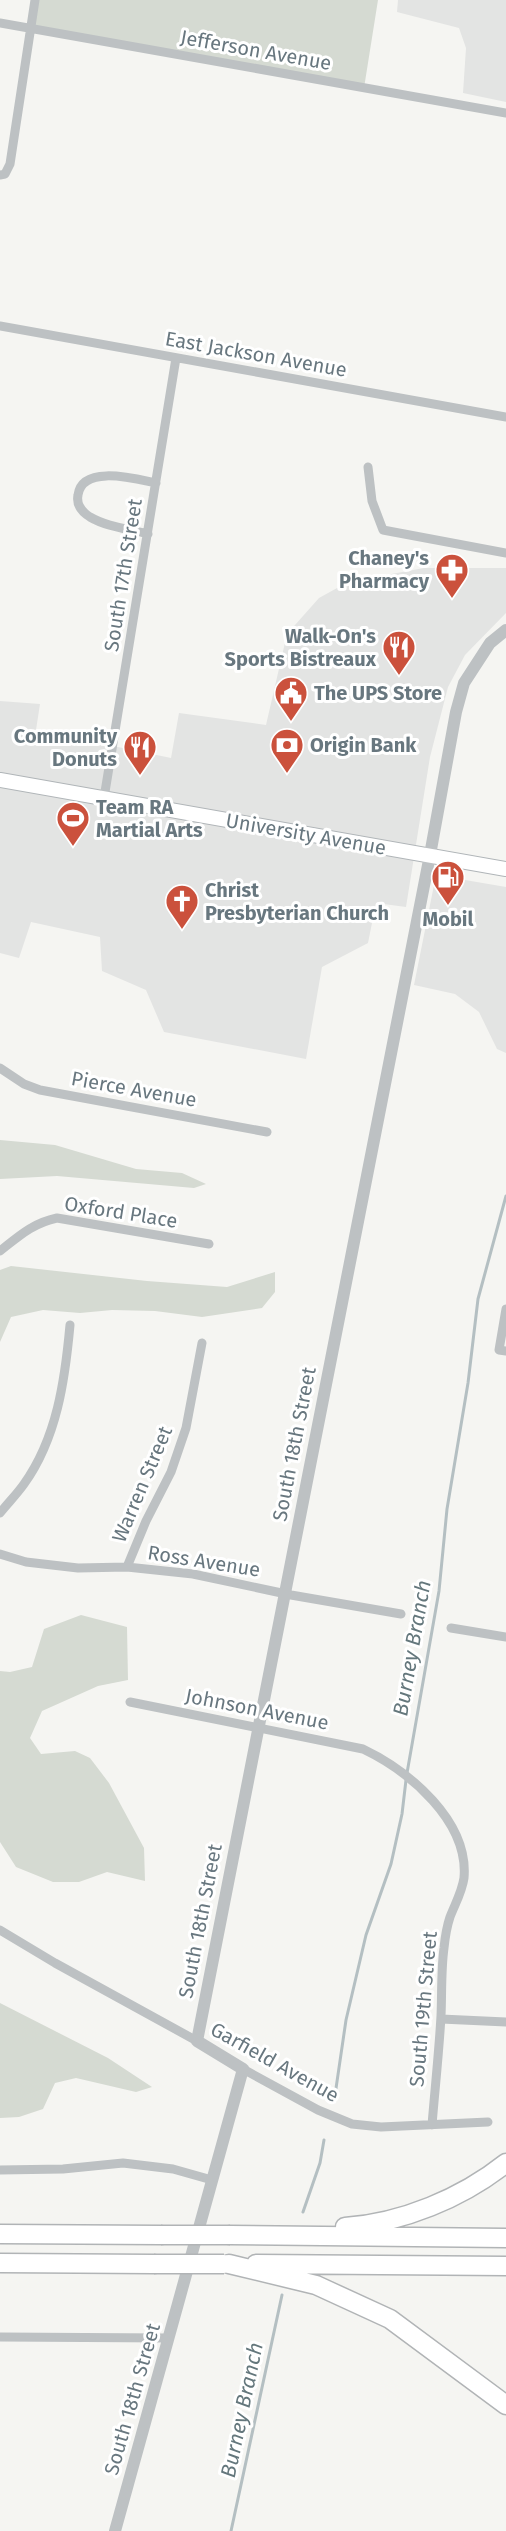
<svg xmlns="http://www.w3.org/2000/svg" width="506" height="2531" font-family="'Fira Sans',sans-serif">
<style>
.built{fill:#e3e4e3}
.green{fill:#d5dad2}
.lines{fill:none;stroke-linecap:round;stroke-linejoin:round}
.stream{stroke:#b4bfc2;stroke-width:3}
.secondary-casing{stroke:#b0b5b8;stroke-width:16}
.motorway-casing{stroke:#b1b4b6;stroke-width:21}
.minor{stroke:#bdc1c3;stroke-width:9}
.tertiary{stroke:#bdc1c3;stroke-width:12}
.secondary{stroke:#fff;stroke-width:14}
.motorway{stroke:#fff;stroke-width:18}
.motorway-bridge-casing{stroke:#b1b4b6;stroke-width:21;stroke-linecap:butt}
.motorway-bridge{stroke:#fff;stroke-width:18}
.labels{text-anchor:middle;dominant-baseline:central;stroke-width:6;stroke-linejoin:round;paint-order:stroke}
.street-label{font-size:20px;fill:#68777f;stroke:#fff}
.poi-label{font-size:20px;font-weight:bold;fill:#68777f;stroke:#fff;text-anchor:start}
.water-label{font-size:21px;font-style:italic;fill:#64777c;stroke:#fff}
</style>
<rect width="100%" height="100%" fill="#f5f5f2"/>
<path class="built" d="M 398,0 L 506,0 L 506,102 L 463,93 L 466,48 L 459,28 L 397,12 Z
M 424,568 L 506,568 L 506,613 L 465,655 L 448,687 L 430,757 L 406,907 L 376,903 L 368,943 L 322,967 L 306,1059 L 164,1032 L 146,990 L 102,971 L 100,937 L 31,922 L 19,958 L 0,953 L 0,701 L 40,704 L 36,730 L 171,758 L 179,713 L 266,725 L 287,634 L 319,598 L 348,582 Z
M 436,875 L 506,887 L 506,1053 L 497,1049 L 479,1012 L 455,994 L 414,985 Z"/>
<path class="green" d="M 35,0 L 378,0 L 364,88 L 30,28 Z
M 0,1140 L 55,1145 L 136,1169 L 182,1173 L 206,1184 L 194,1188 L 57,1176 L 0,1179 Z
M 11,1266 L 147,1281 L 227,1287 L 275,1272 L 275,1292 L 262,1308 L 202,1317 L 155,1311 L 112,1310 L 80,1313 L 43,1310 L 11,1317 L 0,1342 L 0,1270 Z
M 81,1615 L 127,1627 L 128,1680 L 98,1686 L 42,1711 L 30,1738 L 41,1754 L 75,1751 L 90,1758 L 109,1783 L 144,1848 L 145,1881 L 107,1872 L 79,1882 L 53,1882 L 16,1867 L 0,1842 L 0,1671 L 10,1672 L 32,1667 L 44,1629 Z
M 0,2003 L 108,2058 L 152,2087 L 136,2092 L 76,2078 L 55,2083 L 43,2109 L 19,2117 L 0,2118 Z"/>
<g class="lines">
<path class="stream" d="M 407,1773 L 439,1591 L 447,1509 L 468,1383 L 478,1299 L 506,1196
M 334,2102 L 346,2020 L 366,1935 L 391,1864 L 402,1814 L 406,1780
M 303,2212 L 320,2163 L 324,2140
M 231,2531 L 282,2295"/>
<defs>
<path id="secondary" d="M 0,780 L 506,869"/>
<path id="motorway" d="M 345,2227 C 402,2223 462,2198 506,2163
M 0,2234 L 161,2235
M 230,2235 L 506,2238
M 0,2263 L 154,2264
M 229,2264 L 316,2285 L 390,2319 L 506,2405
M 256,2264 L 506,2266"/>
</defs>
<use href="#secondary" class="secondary-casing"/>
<use href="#motorway" class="motorway-casing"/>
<path class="minor" d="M 0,23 L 506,113
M 0,175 L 5,174 L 10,164 L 35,0
M 0,326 L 506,417
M 368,467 L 372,501 L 383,530 L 506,553
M 148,534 C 129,529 107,527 90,517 C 82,512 76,505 78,495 C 82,464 136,479 156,483
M 104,798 L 176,358
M 0,1068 L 24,1084 L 40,1090 L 267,1132
M 0,1251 C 19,1236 33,1223 57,1218 L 209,1244
M 506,1309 L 499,1350 L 506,1351
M 0,1513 C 8,1503 17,1494 24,1484 C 57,1438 65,1380 70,1325
M 0,1554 L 26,1562 L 78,1568 L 127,1567 L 193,1574 L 291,1595 L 401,1614
M 127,1567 L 146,1521 L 171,1472 L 186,1428 L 202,1343
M 451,1628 L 506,1637
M 130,1702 L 363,1749 C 409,1771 469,1821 464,1878 C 462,1892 455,1904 450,1917 C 447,1926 445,1938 444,1948 C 441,1970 442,1993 441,2016 C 439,2052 435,2088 432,2125
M 0,1930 L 55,1963 L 197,2041
M 441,2019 L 506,2022
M 243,2069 L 318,2110 L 352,2124 L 381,2127 L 488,2122
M 0,2170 L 63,2169 L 123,2163 L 173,2169 L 212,2180
M 0,2337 L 169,2338"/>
<path class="tertiary" d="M 115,2531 L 243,2069 L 197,2041 L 430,855 L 456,712 L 464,683 L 490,643 L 506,630"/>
<use href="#secondary" class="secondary"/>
<use href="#motorway" class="motorway"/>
<defs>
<path id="motorway-bridge" d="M 161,2235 L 230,2235
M 154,2264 L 224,2264"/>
</defs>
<use href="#motorway-bridge" class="motorway-bridge-casing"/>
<use href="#motorway-bridge" class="motorway-bridge"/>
</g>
<defs>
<symbol id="pharmacy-pin" viewBox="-11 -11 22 30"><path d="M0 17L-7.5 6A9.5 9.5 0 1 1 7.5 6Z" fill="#cb513c" stroke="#fff"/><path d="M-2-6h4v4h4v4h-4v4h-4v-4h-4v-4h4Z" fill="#fff"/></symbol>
<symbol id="restaurant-pin" viewBox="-11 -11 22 30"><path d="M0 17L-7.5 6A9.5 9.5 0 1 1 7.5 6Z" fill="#cb513c" stroke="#fff"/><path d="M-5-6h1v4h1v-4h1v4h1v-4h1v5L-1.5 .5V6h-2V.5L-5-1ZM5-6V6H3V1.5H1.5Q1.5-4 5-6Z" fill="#fff"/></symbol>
<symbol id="civic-pin" viewBox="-11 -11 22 30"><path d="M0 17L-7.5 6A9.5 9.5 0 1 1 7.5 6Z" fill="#cb513c" stroke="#fff"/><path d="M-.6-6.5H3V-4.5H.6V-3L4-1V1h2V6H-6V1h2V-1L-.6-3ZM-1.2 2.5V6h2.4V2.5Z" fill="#fff"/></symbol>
<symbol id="bank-pin" viewBox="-11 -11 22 30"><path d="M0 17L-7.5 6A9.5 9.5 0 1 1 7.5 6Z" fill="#cb513c" stroke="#fff"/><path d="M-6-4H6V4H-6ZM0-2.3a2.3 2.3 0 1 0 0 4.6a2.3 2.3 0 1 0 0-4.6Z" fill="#fff"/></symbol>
<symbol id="stadium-pin" viewBox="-11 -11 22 30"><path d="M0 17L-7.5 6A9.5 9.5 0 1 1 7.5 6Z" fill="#cb513c" stroke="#fff"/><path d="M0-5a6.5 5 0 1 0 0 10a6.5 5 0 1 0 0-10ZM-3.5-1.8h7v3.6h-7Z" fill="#fff"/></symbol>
<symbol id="fuel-pin" viewBox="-11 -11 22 30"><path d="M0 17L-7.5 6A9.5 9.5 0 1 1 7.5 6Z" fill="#cb513c" stroke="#fff"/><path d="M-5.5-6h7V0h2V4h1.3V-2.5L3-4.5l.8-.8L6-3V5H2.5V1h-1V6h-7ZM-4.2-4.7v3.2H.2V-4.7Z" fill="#fff"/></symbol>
<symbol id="church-pin" viewBox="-11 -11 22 30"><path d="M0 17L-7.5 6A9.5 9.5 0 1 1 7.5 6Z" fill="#cb513c" stroke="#fff"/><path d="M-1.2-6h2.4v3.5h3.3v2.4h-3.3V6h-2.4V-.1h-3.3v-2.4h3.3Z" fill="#fff"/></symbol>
</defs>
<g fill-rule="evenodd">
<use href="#pharmacy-pin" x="433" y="551" width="38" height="52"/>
<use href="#restaurant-pin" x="380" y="628" width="38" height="52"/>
<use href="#civic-pin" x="272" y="674" width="38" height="52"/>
<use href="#bank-pin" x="268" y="726" width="38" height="52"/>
<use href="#restaurant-pin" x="121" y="728" width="38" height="52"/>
<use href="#stadium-pin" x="54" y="799" width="38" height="52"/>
<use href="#fuel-pin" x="429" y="858" width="38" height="52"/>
<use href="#church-pin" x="163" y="882" width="38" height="52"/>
</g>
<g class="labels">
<g class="street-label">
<text transform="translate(256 50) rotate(10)">Jefferson Avenue</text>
<text transform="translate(256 354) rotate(10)">East Jackson Avenue</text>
<text transform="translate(123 575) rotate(-81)">South 17th Street</text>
<text transform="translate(306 834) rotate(10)">University Avenue</text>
<text transform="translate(134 1089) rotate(10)">Pierce Avenue</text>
<text transform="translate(121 1212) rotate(9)">Oxford Place</text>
<text transform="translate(294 1444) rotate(-79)">South 18th Street</text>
<text transform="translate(142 1484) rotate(-67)">Warren Street</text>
<text transform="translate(204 1561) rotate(9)">Ross Avenue</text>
<text transform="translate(257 1709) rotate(11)">Johnson Avenue</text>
<text transform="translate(200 1921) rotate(-79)">South 18th Street</text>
<text transform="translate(423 2009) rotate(-85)">South 19th Street</text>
<text transform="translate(275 2062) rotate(29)">Garfield Avenue</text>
<text transform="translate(132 2399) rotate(-74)">South 18th Street</text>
</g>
<g class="poi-label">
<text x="429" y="558" text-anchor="end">Chaney's<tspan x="429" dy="23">Pharmacy</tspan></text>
<text x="376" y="636" text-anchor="end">Walk-On's<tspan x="376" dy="23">Sports Bistreaux</tspan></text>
<text x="314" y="693">The UPS Store</text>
<text x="117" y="736" text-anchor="end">Community<tspan x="117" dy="23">Donuts</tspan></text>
<text x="310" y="745">Origin Bank</text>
<text x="96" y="807">Team RA<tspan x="96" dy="23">Martial Arts</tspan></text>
<text x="205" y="890">Christ<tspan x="205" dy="23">Presbyterian Church</tspan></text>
<text x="448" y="919" text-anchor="middle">Mobil</text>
</g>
<g class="water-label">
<text transform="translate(412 1648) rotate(-80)">Burney Branch</text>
<text transform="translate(242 2410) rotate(-78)">Burney Branch</text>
</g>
</g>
</svg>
